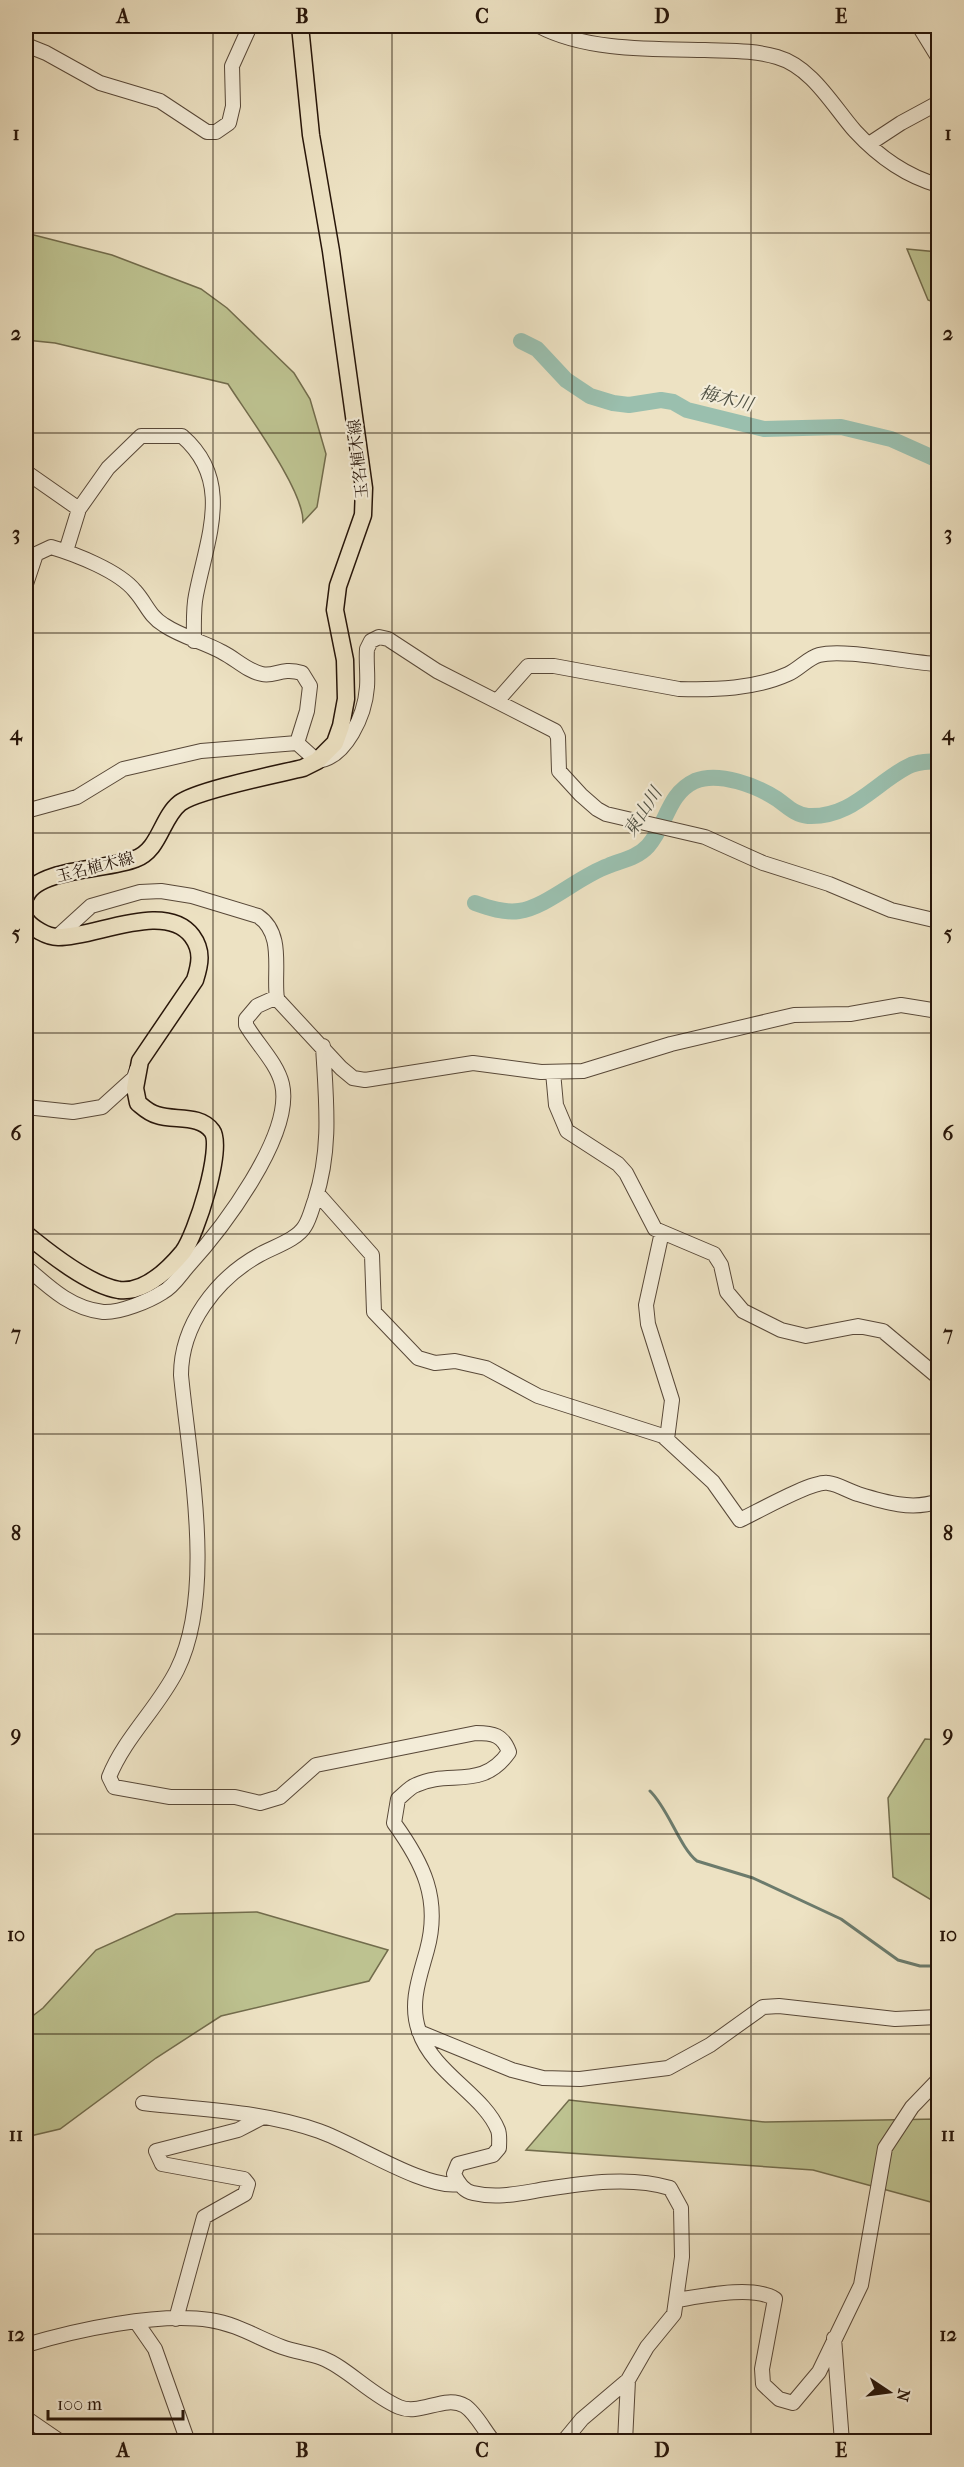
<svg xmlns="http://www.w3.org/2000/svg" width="964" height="2467" font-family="'IM FELL French Canon','Noto Serif JP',serif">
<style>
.green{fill:#bdc290;stroke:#726c4c;stroke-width:1.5}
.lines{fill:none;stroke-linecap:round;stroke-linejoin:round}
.stream{stroke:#6c7b6c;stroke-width:3}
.river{stroke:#9abfae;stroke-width:16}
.minor-casing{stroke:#584838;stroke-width:16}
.major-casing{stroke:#271509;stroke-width:19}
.minor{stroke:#f3ecd8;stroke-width:14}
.major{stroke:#ede2c3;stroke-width:16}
.grid{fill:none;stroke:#271509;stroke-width:1.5;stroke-opacity:0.55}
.labels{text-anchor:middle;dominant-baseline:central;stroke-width:4.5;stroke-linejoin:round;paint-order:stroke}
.street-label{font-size:16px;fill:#271509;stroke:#f3ecd8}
.water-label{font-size:18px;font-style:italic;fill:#4f5043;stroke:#f3ecd8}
.neatline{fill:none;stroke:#271509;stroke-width:2}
.grid-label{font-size:20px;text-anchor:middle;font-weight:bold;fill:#271509}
</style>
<rect width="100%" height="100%" fill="#ede2c3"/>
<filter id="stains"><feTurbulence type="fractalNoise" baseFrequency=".00333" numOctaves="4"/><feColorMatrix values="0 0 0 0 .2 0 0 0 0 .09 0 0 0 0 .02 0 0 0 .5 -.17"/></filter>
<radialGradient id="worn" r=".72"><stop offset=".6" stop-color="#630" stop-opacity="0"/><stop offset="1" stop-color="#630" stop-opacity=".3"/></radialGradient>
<path class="green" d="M 26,233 L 112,255 L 201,289 L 227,308 L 294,373 L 310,399 L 326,454 L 317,507 L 303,522 C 304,490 247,414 228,384 L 55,343 L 26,340 Z
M 907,249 L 938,252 L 938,304 L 928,300 Z
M 925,1739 L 938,1740 L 938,1904 L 893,1877 L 888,1798 Z
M 257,1912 L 388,1950 L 369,1981 L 221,2016 L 156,2058 L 60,2129 L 26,2137 L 26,2021 L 43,2008 L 96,1950 L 176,1914 Z
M 569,2100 L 765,2122 L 938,2119 L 938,2204 L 813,2170 L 526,2150 Z"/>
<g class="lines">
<path class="stream" d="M 650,1791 C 668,1808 680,1848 697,1861 L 753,1878 L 841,1919 L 898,1960 L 920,1966 L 938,1966"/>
<path class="river" d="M 521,341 L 537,349 L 566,380 L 590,396 L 613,403 L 629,405 L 661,400 L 673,402 L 687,410 L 764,429 L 841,427 L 891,439 L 938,460
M 475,903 C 489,908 504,913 519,911 C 547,907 579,876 608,866 C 622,860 637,858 648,846 C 667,825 667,794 695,781 C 719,771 757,786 777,799 C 787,806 795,815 808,816 C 851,818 873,785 907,767 C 917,761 928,762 938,761"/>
<defs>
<path id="minor" d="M 539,26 C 586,51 652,49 705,50 C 728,51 754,50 777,57 C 812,67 833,106 855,131 C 878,156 906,176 938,185
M 919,26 L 938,57
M 26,45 L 46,53 L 100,83 L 160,101 L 207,132 L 216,132 L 229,123 L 233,106 L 232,66 L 250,26
M 869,144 L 901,123 L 938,103
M 26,472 L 79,509 L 66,551
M 79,509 L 108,468 L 141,436 L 182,436 C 234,481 207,538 196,595 C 193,609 194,626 194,641
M 26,584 L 36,554 L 51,547 C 75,554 119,571 135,591 C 146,603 149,616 164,625 C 182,637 204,642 222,652 C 236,659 247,671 262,674 C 275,677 281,667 302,673 L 310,686 L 307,711 L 297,743
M 498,700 L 528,666 L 554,666 L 679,689 C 715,690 755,689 788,674 C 799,669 808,658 819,655 C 844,648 908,663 938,664
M 26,811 L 77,797 L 123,769 L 201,751 L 297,743 L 317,761 C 346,758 365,715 367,687 C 368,675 366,662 367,649 L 371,641 L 379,637 L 388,639 L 437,671 L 555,731 L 558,737 L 559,771 L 581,795 L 597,809 L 606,814 L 705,837 L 763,863 L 829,884 L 891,910 L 938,921
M 57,937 L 91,906 L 140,892 L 161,891 L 192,896 L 258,916 C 285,934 273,972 277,999 L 341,1068 L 353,1078 L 365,1080 L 473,1063 L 541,1072 L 583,1071 L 671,1044 L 794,1015 L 850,1014 L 901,1005 L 938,1011
M 323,1046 C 326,1100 332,1148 315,1200 C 312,1208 310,1218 305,1226 C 297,1240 273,1247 259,1255 C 216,1279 181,1325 181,1375 C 189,1460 216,1592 177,1670 C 158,1708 125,1737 109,1777 L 114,1787 L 170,1797 L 235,1797 L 260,1803 L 280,1797 L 316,1765 L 476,1733 C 493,1733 503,1735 509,1752 C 482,1791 449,1769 416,1785 C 410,1787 403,1795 398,1799 L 394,1823 C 423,1863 441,1899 427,1950 C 420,1976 409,2003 419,2031 C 433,2073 484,2095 498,2130 C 500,2135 499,2142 499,2148 L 493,2155 L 458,2164 L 454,2174 C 458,2183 463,2191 473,2193 C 498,2199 521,2193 546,2189 C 585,2183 631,2176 670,2188 L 681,2208 L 682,2257 L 674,2314 L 647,2347 L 628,2380 L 582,2419 L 563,2442
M 553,1072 L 556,1105 L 567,1131 L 618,1164 L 626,1173 L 655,1229 L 714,1254 L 721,1265 L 727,1292 L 743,1311 L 781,1330 L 806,1336 L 858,1326 L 883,1331 L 938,1377
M 26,1107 L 73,1112 L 102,1107 L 134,1078 L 137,1069
M 317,1193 L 372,1255 L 374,1312 L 418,1358 L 435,1363 L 455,1361 L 486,1368 L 538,1396 L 663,1436 L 713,1482 L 740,1520 C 757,1512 813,1480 828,1483 C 838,1484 848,1491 858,1494 C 884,1502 913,1511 938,1501
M 662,1232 L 646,1305 L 648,1324 L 672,1400 L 667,1439
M 26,1267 C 49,1287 70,1308 103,1312 C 120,1313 149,1301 163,1292 C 173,1287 181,1274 188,1266 C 221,1230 294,1135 282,1084 C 277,1063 257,1044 246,1025 L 246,1019 L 257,1006 L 277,997
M 419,2032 L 512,2070 L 543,2078 L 580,2079 L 668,2068 L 710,2045 L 763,2007 L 779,2006 L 895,2019 L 938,2017
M 143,2103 C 202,2110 263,2111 319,2131 C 354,2143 426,2190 459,2184
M 677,2300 C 702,2296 754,2285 775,2299 L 762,2369 L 763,2384 L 779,2399 L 793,2403 L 819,2372 L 861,2285 L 885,2148 L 912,2107 L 938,2080
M 176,2319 L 204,2217 L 245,2194 L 248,2184 L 244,2179 L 162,2164 L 156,2151 L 238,2130 L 263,2117
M 137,2323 L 155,2349 L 188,2442
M 834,2338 L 842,2442
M 26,2345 C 76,2330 158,2312 210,2320 C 237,2324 258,2338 282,2347 C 295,2352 309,2353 322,2358 C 346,2367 371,2395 399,2407 C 420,2416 445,2394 465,2406 C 476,2413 485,2432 494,2442
M 26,2418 L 61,2442
M 625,2442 L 628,2380"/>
<path id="major" d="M 26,896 C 38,868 109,870 135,859 C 160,850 161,818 180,803 C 197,790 278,774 303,768 L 317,761 L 335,743 L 341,726 L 346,699 L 345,660 L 335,610 L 338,586 L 363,515 L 364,488 L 331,251 L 311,135 L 300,26
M 26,920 C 32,928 47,937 58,937 C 94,938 165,900 192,936 C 203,951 200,964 195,980 L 140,1061 L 135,1088 L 138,1103 C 144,1108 149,1113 157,1115 C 174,1121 200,1114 212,1131 C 224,1147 196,1235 183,1252 C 168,1270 144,1293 119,1290 C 89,1285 49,1253 26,1234"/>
</defs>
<use href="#minor" class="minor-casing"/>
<use href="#major" class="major-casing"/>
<use href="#minor" class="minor"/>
<use href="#major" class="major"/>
</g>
<path class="grid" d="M 213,26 L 213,2442M 392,26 L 392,2442M 572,26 L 572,2442M 751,26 L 751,2442M 26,233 L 938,233M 26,433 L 938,433M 26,633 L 938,633M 26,833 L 938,833M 26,1033 L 938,1033M 26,1234 L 938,1234M 26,1434 L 938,1434M 26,1634 L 938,1634M 26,1834 L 938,1834M 26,2034 L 938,2034M 26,2234 L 938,2234"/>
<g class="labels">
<g class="street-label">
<text transform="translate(358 459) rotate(-96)">玉名植木線</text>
<text transform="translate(95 867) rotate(-14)">玉名植木線</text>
</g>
<g class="water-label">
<text transform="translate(726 399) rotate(14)">梅木川</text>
<text transform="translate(643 812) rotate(-57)">東山川</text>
</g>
</g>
<rect width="964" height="2467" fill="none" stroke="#ede2c3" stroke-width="66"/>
<g transform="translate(889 2392) rotate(103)" stroke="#f3ecd8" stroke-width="4.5" paint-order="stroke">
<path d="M0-4.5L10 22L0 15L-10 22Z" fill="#271509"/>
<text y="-9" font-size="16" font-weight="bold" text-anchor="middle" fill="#271509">N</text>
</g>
<path d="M48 2410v9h135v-9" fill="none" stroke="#271509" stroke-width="3"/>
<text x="57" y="2410" font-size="18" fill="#271509" stroke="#f3ecd8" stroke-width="4.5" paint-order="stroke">100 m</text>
<rect x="33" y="33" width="898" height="2401" class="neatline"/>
<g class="grid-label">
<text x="123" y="23">A</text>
<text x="302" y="23">B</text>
<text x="482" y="23">C</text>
<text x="662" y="23">D</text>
<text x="841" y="23">E</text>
<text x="16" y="140">1</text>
<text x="948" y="140">1</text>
<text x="16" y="340">2</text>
<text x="948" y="340">2</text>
<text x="16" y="540">3</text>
<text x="948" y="540">3</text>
<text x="16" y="740">4</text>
<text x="948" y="740">4</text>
<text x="16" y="940">5</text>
<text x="948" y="940">5</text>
<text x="16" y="1140">6</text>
<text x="948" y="1140">6</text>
<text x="16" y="1340">7</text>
<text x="948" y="1340">7</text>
<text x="16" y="1540">8</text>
<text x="948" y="1540">8</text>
<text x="16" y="1741">9</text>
<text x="948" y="1741">9</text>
<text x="16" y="1941">10</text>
<text x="948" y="1941">10</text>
<text x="16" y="2141">11</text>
<text x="948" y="2141">11</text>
<text x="16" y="2341">12</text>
<text x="948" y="2341">12</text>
<text x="123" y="2457">A</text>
<text x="302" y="2457">B</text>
<text x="482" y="2457">C</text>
<text x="662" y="2457">D</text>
<text x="841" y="2457">E</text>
</g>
<rect width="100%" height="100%" filter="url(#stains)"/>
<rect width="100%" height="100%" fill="url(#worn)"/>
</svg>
